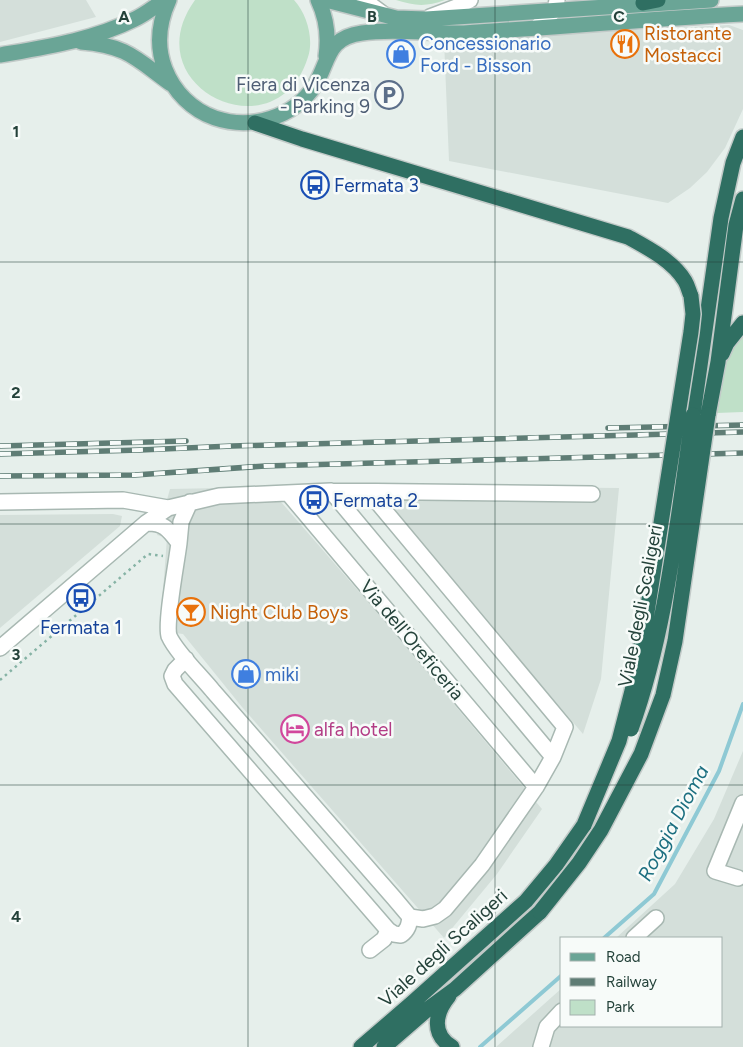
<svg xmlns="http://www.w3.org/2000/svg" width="743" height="1047" font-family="Figtree,sans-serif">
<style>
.built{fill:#d4dfda}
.green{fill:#bfe0c8}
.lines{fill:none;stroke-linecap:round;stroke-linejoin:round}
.stream{stroke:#8ec9d4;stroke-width:4}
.minor-casing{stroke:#a8b8b2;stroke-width:18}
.major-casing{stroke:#c2cac8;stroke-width:18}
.highway-casing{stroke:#c2cac8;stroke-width:18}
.path{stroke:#86b3a5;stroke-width:2.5;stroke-dasharray:2.5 4;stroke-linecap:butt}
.minor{stroke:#fff;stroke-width:15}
.major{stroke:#6aa596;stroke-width:15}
.highway{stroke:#2f6f62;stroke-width:15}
.rail-casing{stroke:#5f7d75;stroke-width:5.5}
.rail{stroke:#f7fbf9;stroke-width:4;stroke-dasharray:11;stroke-linecap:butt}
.highway-bridge-casing{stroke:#c2cac8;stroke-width:18;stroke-linecap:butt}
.highway-bridge{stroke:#2f6f62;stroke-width:15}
.grid{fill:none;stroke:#24423a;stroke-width:1;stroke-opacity:0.55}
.labels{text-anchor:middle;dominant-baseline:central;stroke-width:5;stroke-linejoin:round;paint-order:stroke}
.food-label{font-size:19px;fill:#c56008;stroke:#f7fbf9;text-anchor:start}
.shop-label{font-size:19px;fill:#366cbe;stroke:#f7fbf9;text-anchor:start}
.service-label{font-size:19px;fill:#4e5e75;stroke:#f7fbf9;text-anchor:end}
.transit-label{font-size:19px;fill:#164399;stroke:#f7fbf9;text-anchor:start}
.street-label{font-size:19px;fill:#24423a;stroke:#f7fbf9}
.hotel-label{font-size:19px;fill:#b23c85;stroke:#f7fbf9;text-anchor:start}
.water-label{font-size:20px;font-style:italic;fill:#1c6f80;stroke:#f7fbf9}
.grid-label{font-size:16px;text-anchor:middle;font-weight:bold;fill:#24423a;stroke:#f7fbf9;stroke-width:5;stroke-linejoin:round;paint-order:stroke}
</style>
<rect width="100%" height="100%" fill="#e6efeb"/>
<path class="built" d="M 0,0 L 86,0 L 96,17 L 0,42 Z
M 729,25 L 743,30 L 743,109 L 725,148 L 707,172 L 690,188 L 668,203 L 449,161 L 444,40 Z
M 371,486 L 619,488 L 601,679 L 583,734 Z
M 268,487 L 368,602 L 542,809 L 497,874 L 444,938 L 242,707 L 183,634 L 160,631 L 167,538 L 157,535 L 170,489 Z
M 113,514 L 122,516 L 120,526 L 0,628 L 0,515 Z
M 743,751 L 743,1047 L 496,1047 L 562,988 L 562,1026 L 722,1026 L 722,938 L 616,938 L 675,884 L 714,819 Z"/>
<path class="green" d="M 195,0 L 294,0 C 307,14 314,39 308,57 C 277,157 132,87 195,0 Z
M 396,0 L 445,0 C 426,7 415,6 396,0 Z
M 743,324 L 743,412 L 716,413 L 724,362 Z"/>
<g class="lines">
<path class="stream" d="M 604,938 L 654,894 L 719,771 L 743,704
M 480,1047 L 562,975"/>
<defs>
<path id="minor" d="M 364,0 L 383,14
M 430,17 L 459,6 L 470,0
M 536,28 L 555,10 L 557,0
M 331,491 L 553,757 L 536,787 L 482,865 L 445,909 L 435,916 L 423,919 L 410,917
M 369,492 L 565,727 L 553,757
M 288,493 L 536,787
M 0,502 L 123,500 L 168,508
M 146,523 C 164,522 169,530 179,543 C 177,560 165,623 169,636 C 176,652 201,676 213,691 L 394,898 L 410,917 C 409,925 408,930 401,935 L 394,934 L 388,930 L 175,684 L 172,676 L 175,670 L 186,659
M 179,543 L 181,522 L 190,502
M 0,648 L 146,523 L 168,508 L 219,496 L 331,491 L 592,494
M 738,878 L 715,871 L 743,803
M 634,938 L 656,918
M 370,950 L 384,939 L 388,930
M 541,1047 L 547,1027 L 562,1011"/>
<path id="major" d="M 169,0 C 159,22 156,46 165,69 C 174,92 192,110 215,118 C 251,130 294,118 315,85 C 330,60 326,38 362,33 C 393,28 431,34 464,33 C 557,27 650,19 743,14
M 318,0 C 327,19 329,36 326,56
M 326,0 L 396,18 L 426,19 L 711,0
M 81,42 C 128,46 135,58 171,84
M 0,55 C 46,47 93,40 135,19 C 146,14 155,6 165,0"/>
<path id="highway" d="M 643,3 L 658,0
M 255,123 L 302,139 L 628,237 C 648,248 673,261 685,281 C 688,286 689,292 691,296
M 722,354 L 727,343 L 743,323
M 693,415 L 721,218 L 733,163 L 743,137
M 708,415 L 718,362 L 736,225 L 743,199
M 449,996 C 435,1013 431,1034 452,1047
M 361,1047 L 412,1003 L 526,901 L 556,865 L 584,825
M 384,1047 L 429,1008 L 455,989 L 540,912"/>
</defs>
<use href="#minor" class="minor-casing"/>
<use href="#major" class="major-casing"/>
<use href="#highway" class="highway-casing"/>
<path class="path" d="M 0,680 L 148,554 L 163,556"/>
<use href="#minor" class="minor"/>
<use href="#major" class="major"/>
<use href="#highway" class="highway"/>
<defs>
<path id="rail" d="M 608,428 L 743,425
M 0,446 L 186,441
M 0,454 L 140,450 L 232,446 L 743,432
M 0,476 L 135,475 L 265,466 L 743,453"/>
</defs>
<use href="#rail" class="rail-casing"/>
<use href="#rail" class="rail"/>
<defs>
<path id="highway-bridge" d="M 631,729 C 667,629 677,520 693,415
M 584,825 L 619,741 L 632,691 L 645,625 L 691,332 L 693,314 L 691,296
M 540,912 L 579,863 L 601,830 L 641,754 L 663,695 L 675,641 L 708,415"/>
</defs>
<use href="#highway-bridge" class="highway-bridge-casing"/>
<use href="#highway-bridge" class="highway-bridge"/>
</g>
<path class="grid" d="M 248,0 L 248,1047M 495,0 L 495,1047M 0,262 L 743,262M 0,524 L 743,524M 0,785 L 743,785"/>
<defs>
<symbol id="restaurant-ring" viewBox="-11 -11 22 22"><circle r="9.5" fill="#f7fbf9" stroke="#e8710a" stroke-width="1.5"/><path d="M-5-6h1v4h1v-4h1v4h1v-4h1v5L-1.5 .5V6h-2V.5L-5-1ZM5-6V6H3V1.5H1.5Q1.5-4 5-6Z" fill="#e8710a"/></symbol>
<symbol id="shop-ring" viewBox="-11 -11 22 22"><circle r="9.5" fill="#f7fbf9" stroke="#3f7fe0" stroke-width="1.5"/><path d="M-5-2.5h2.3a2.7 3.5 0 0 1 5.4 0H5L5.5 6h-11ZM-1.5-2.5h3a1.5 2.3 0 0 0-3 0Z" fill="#3f7fe0"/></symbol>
<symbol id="parking-ring" viewBox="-11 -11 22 22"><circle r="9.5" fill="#f7fbf9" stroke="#5c6f8a" stroke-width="1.5"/><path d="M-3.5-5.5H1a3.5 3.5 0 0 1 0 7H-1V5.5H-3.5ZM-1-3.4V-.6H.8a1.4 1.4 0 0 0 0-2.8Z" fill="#5c6f8a"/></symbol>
<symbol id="bus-ring" viewBox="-11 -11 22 22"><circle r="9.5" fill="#f7fbf9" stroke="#1a4fb4" stroke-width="1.5"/><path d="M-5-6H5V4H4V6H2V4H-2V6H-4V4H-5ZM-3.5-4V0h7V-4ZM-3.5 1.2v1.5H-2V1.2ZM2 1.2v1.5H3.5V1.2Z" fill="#1a4fb4"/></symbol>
<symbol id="bar-ring" viewBox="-11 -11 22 22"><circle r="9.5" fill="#f7fbf9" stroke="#e8710a" stroke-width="1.5"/><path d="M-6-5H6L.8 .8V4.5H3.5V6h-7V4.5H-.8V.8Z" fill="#e8710a"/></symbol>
<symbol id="hotel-ring" viewBox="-11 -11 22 22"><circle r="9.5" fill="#f7fbf9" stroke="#d1479c" stroke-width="1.5"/><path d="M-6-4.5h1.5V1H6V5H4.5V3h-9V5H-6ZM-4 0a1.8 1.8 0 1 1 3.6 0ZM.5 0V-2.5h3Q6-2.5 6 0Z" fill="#d1479c"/></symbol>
</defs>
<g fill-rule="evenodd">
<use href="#restaurant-ring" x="609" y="28" width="32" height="32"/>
<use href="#shop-ring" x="385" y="38" width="32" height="32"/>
<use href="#parking-ring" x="373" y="79" width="32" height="32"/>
<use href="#bus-ring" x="299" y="169" width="32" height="32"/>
<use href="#bus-ring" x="298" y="484" width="32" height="32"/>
<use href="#bus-ring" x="65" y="582" width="32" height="32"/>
<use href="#bar-ring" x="175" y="596" width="32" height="32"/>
<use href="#shop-ring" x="230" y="658" width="32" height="32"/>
<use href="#hotel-ring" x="279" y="713" width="32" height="32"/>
</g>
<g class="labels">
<g class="food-label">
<text x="644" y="33">Ristorante<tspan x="644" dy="22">Mostacci</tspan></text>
<text x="210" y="612">Night Club Boys</text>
</g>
<g class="shop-label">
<text x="420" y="43">Concessionario<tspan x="420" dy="22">Ford - Bisson</tspan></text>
<text x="265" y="674">miki</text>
</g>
<g class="service-label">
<text x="370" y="84">Fiera di Vicenza<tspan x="370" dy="22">- Parking 9</tspan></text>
</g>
<g class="transit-label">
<text x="334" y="185">Fermata 3</text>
<text x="333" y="500">Fermata 2</text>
<text x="81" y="627" text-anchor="middle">Fermata 1</text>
</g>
<g class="street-label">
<text transform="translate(640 606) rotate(-79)">Viale degli Scaligeri</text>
<text transform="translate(412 640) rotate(50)">Via dell'Oreficeria</text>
<text transform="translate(443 948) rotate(-42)">Viale degli Scaligeri</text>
</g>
<g class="hotel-label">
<text x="314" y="729">alfa hotel</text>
</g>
<g class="water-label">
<text transform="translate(673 823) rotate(-62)">Roggia Dioma</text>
</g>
</g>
<g class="grid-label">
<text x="124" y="22">A</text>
<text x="372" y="22">B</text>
<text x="619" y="22">C</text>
<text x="16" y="137">1</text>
<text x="16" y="398">2</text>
<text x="16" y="660">3</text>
<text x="16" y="922">4</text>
</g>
<rect x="560" y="937" width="162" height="90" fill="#f7fbf9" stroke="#a3b1ad"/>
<rect x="570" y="953" width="25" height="8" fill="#6aa596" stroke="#a3b1ad"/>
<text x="606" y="962" font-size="15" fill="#24423a">Road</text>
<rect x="570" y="978" width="25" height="8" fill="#5f7d75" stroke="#a3b1ad"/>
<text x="606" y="987" font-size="15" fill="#24423a">Railway</text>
<rect x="570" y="1000" width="25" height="15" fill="#bfe0c8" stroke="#a3b1ad"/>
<text x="606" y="1012" font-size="15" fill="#24423a">Park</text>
</svg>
